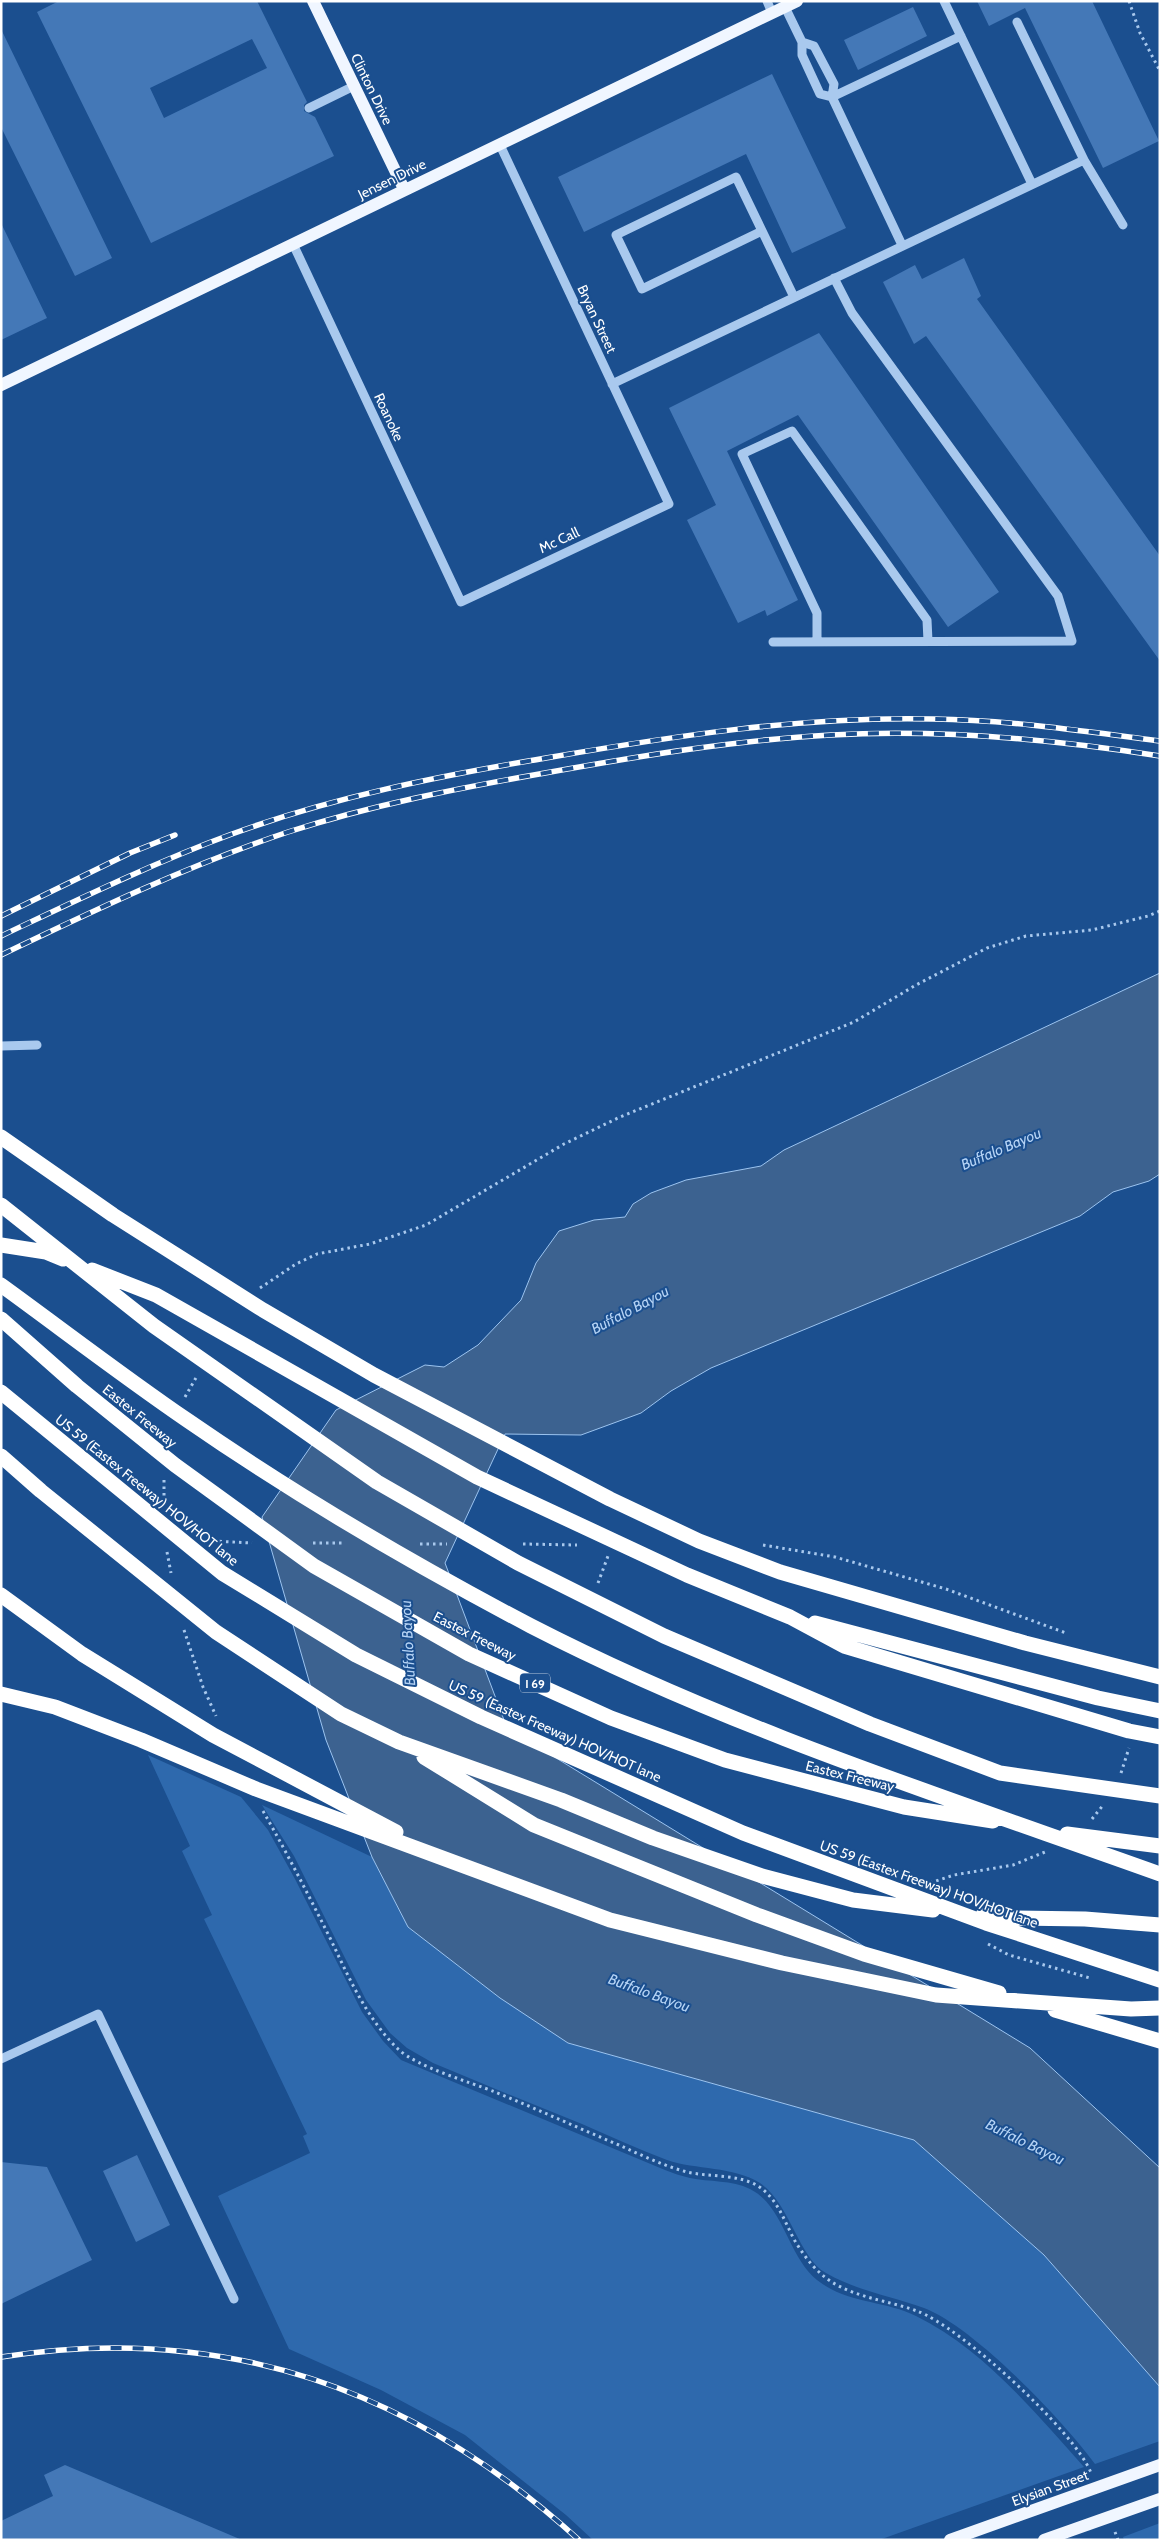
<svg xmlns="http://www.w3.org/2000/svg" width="1161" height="2541" font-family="Cabin,sans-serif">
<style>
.green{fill:#2e69ad}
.water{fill:#3c6290;stroke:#9cc4f0}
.building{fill:#4478b7;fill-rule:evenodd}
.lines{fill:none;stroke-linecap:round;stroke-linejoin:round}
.path{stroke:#a9c9ee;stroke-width:3;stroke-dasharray:2.5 4;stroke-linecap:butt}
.minor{stroke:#a9c9ee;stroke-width:9}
.major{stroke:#f0f6ff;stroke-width:12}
.highway{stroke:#fff;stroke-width:15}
.rail-casing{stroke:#fff;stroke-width:5.5}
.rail{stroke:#1b4f8f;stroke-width:4;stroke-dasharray:11;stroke-linecap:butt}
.labels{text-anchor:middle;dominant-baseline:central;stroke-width:4;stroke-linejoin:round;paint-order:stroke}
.shield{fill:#1b4f8f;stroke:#bbcadd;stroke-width:1}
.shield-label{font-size:12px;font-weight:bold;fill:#fff}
.street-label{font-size:14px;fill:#fff;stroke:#1b4f8f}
.water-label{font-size:15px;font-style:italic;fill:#b5d3f5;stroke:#1b4f8f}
</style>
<rect width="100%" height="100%" fill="#1b4f8f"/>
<path class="green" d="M 148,1755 L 241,1797 L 268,1830 L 295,1879 L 362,2012 L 383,2041 L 401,2060 L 665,2170 C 673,2173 681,2176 690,2178 C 709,2182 732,2180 750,2189 C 784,2206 788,2257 817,2280 C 847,2304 884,2300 916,2316 C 983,2349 1035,2412 1084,2467 L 879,2540 L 593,2540 L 566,2515 L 465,2435 L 381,2390 L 289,2349 L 218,2196 L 310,2153 L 303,2136 L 307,2134 L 204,1919 L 212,1915 L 182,1851 L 190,1846 Z
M 262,1805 L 372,1857 L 408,1927 L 568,2043 L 914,2140 L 1044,2255 L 1160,2387 L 1160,2441 L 1095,2464 C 1063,2420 974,2327 924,2308 C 891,2296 857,2291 826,2273 C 798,2257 790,2203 760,2183 C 733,2166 696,2170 667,2160 C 638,2149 610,2136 582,2124 C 532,2104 483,2084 433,2063 L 407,2048 L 390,2033 L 366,2000 L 294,1856 Z
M 1160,2523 L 1160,2540 L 1124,2540 L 1123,2537 Z"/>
<path class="water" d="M 1160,973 L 1160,1174 L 1149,1181 L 1113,1192 L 1080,1216 L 711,1368 L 671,1391 L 641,1413 L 581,1435 L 505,1434 L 445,1563 L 507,1728 L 1030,2048 L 1160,2168 L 1160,2387 L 1044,2255 L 914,2140 L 568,2043 L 500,1998 L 408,1927 L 372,1857 L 326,1740 L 262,1517 L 336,1410 L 425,1365 L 444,1367 L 478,1345 L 521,1300 L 536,1263 L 559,1231 L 594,1220 L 625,1217 L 633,1204 L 651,1193 L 686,1180 L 761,1166 L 784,1150 Z"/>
<path class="building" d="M 59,1 L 257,1 L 307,102 L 304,105 L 304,111 L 315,117 L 334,156 L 151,243 L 37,12 ZM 252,39 L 267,68 L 164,118 L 150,88 Z
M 977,1 L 1092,1 L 1159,141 L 1103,168 L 1025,8 L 989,26 Z
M 913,7 L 927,36 L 858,70 L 844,40 Z
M 1,29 L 112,258 L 75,276 L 1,127 Z
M 772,74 L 846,228 L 792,253 L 746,154 L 584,232 L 558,177 Z
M 1,223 L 47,318 L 1,340 Z
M 964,258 L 981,296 L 977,299 L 1160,556 L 1160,661 L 926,336 L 914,344 L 883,282 L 915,265 L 922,279 Z
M 819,333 L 999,592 L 948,627 L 798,415 L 727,451 L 798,600 L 767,616 L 765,610 L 738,623 L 687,520 L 716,505 L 669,408 Z
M 137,2155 L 170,2225 L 136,2242 L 103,2171 Z
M 1,2162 L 47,2167 L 92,2260 L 1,2304 Z
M 65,2465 L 242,2540 L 1,2540 L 1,2521 L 53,2496 L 44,2475 Z"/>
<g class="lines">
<path class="path" d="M 1129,1 L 1140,33 L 1160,71
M 260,1288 L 296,1264 L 317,1254 L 370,1244 L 426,1225 L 564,1144 L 620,1117 L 854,1022 L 916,985 L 987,948 L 1026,936 L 1092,930 L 1148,916 L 1160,911
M 185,1397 L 197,1376
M 164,1480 L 164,1504
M 213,1541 L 252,1543
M 313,1543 L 344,1543
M 420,1544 L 447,1544
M 523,1544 L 577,1545
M 763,1545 L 835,1557 L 946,1589 L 1066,1633
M 167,1552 L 171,1573
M 598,1583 L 608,1556
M 184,1630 L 203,1687 L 216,1716
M 1121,1773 L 1129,1748
M 263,1811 C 287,1853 309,1896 331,1940 C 349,1978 367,2019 398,2049 C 417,2067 470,2082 495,2092 C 537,2109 578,2128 619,2145 C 641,2155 664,2166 687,2172 C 708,2177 739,2174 758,2186 C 778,2199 784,2221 795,2241 C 801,2251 810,2264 819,2272 C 845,2297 884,2299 917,2311 C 959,2326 1075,2431 1091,2473
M 1092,1819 L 1104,1804
M 930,1883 L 954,1875 L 1013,1865 L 1045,1852
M 988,1944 L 1009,1955 L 1090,1978
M 1115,2532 L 1118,2540"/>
<path class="minor" d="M 767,1 L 772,13
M 944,1 L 1032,184
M 785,7 L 802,42 L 802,55 L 820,94 L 832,97 L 961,36
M 1017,22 L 1084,160
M 802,42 L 814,46 L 834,84 L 832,97 L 902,245
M 309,108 L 354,86
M 762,231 L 642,289 L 616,235 L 736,177 L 794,297
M 293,244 L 461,602 L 669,504 L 500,145
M 612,384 L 1084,160 L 1123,225
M 817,641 L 817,613 L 742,454 L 792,431 L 927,620 L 928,641
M 773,642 L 1072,641 L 1058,596 L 852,313 L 834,278
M 1,1046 L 37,1045
M 1,2059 L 98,2014 L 234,2299"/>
<path class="major" d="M 313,1 L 404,189
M 1,385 L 797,1
M 950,2540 L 1160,2465
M 1044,2540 L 1160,2499"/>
<path class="highway" d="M 1,1137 L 113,1215 L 263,1310 L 374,1375 L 610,1499 L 699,1541 L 780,1572 L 1025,1643 L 1160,1677
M 1,1205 L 154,1326 L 377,1482 L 518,1563 L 664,1636 L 870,1724 L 1000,1773 L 1160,1796
M 1,1245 L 46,1252 L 63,1259
M 92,1270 L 156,1295 L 477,1477 L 687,1575 L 790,1617 L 844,1646 L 1129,1731 L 1160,1737
M 1,1285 C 63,1330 124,1377 187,1420 C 297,1496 413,1564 531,1626 C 731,1729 948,1798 1160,1874
M 1,1319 L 77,1386 L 175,1465 L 314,1566 L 469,1654 L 611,1718 L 725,1760 L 904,1807 L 993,1821
M 1,1392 L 222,1573 L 356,1655 L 481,1717 L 743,1833 L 986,1923 L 1160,1980
M 1,1456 L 41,1491 L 216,1632 L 341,1714 L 399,1742 L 561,1800 L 653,1838 L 762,1876 L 853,1900 L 933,1910
M 1,1595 L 82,1654 L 213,1735 L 396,1832
M 815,1623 L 1098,1698 L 1160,1711
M 1,1694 L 55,1707 L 141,1740 L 256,1789 L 610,1920 L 782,1963 L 936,1995 L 1131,2009 L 1160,2008
M 424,1757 L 534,1825 L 757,1915 L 864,1954 L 999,1993
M 1067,1834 L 1160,1846
M 983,1915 L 1007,1918 L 1085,1919 L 1160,1925
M 1055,2010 L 1160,2041"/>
<defs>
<path id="rail" d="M 1,916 L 130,853 L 175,835
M 1,936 C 77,900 153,863 232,834 C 333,797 439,776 546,758 C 674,736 802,716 933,719 C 1009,720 1084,731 1160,741
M 1,955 C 95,910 189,865 288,832 C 372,805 459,788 545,773 C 640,756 735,740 831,735 C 940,729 1052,739 1160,756
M 1,2357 C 225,2322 413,2389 579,2540"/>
</defs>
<use href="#rail" class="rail-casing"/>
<use href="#rail" class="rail"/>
</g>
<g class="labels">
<rect class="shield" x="520" y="1673.5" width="30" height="19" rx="4"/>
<g class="shield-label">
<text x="535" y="1683">I 69</text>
</g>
<g class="street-label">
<text transform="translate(372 89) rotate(64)">Clinton Drive</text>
<text transform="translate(392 179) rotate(-26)">Jensen Drive</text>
<text transform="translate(597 319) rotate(65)">Bryan Street</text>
<text transform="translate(389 417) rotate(65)">Roanoke</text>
<text transform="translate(559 540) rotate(-25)">Mc Call</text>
<text transform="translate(140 1416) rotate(39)">Eastex Freeway</text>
<text transform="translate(147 1490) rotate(39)">US 59 (Eastex Freeway) HOV/HOT lane</text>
<text transform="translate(475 1636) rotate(27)">Eastex Freeway</text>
<text transform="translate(555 1731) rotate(24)">US 59 (Eastex Freeway) HOV/HOT lane</text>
<text transform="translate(850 1776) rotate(14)">Eastex Freeway</text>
<text transform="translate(929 1884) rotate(20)">US 59 (Eastex Freeway) HOV/HOT lane</text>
<text transform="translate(1050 2488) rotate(-20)">Elysian Street</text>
</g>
<g class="water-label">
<text transform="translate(1001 1149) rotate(-23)">Buffalo Bayou</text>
<text transform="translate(630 1310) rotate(-28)">Buffalo Bayou</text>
<text transform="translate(408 1643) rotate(-93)">Buffalo Bayou</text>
<text transform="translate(649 1993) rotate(20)">Buffalo Bayou</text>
<text transform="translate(1025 2142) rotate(26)">Buffalo Bayou</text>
</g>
</g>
<rect width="1161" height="2541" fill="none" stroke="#ffffff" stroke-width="5"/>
</svg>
